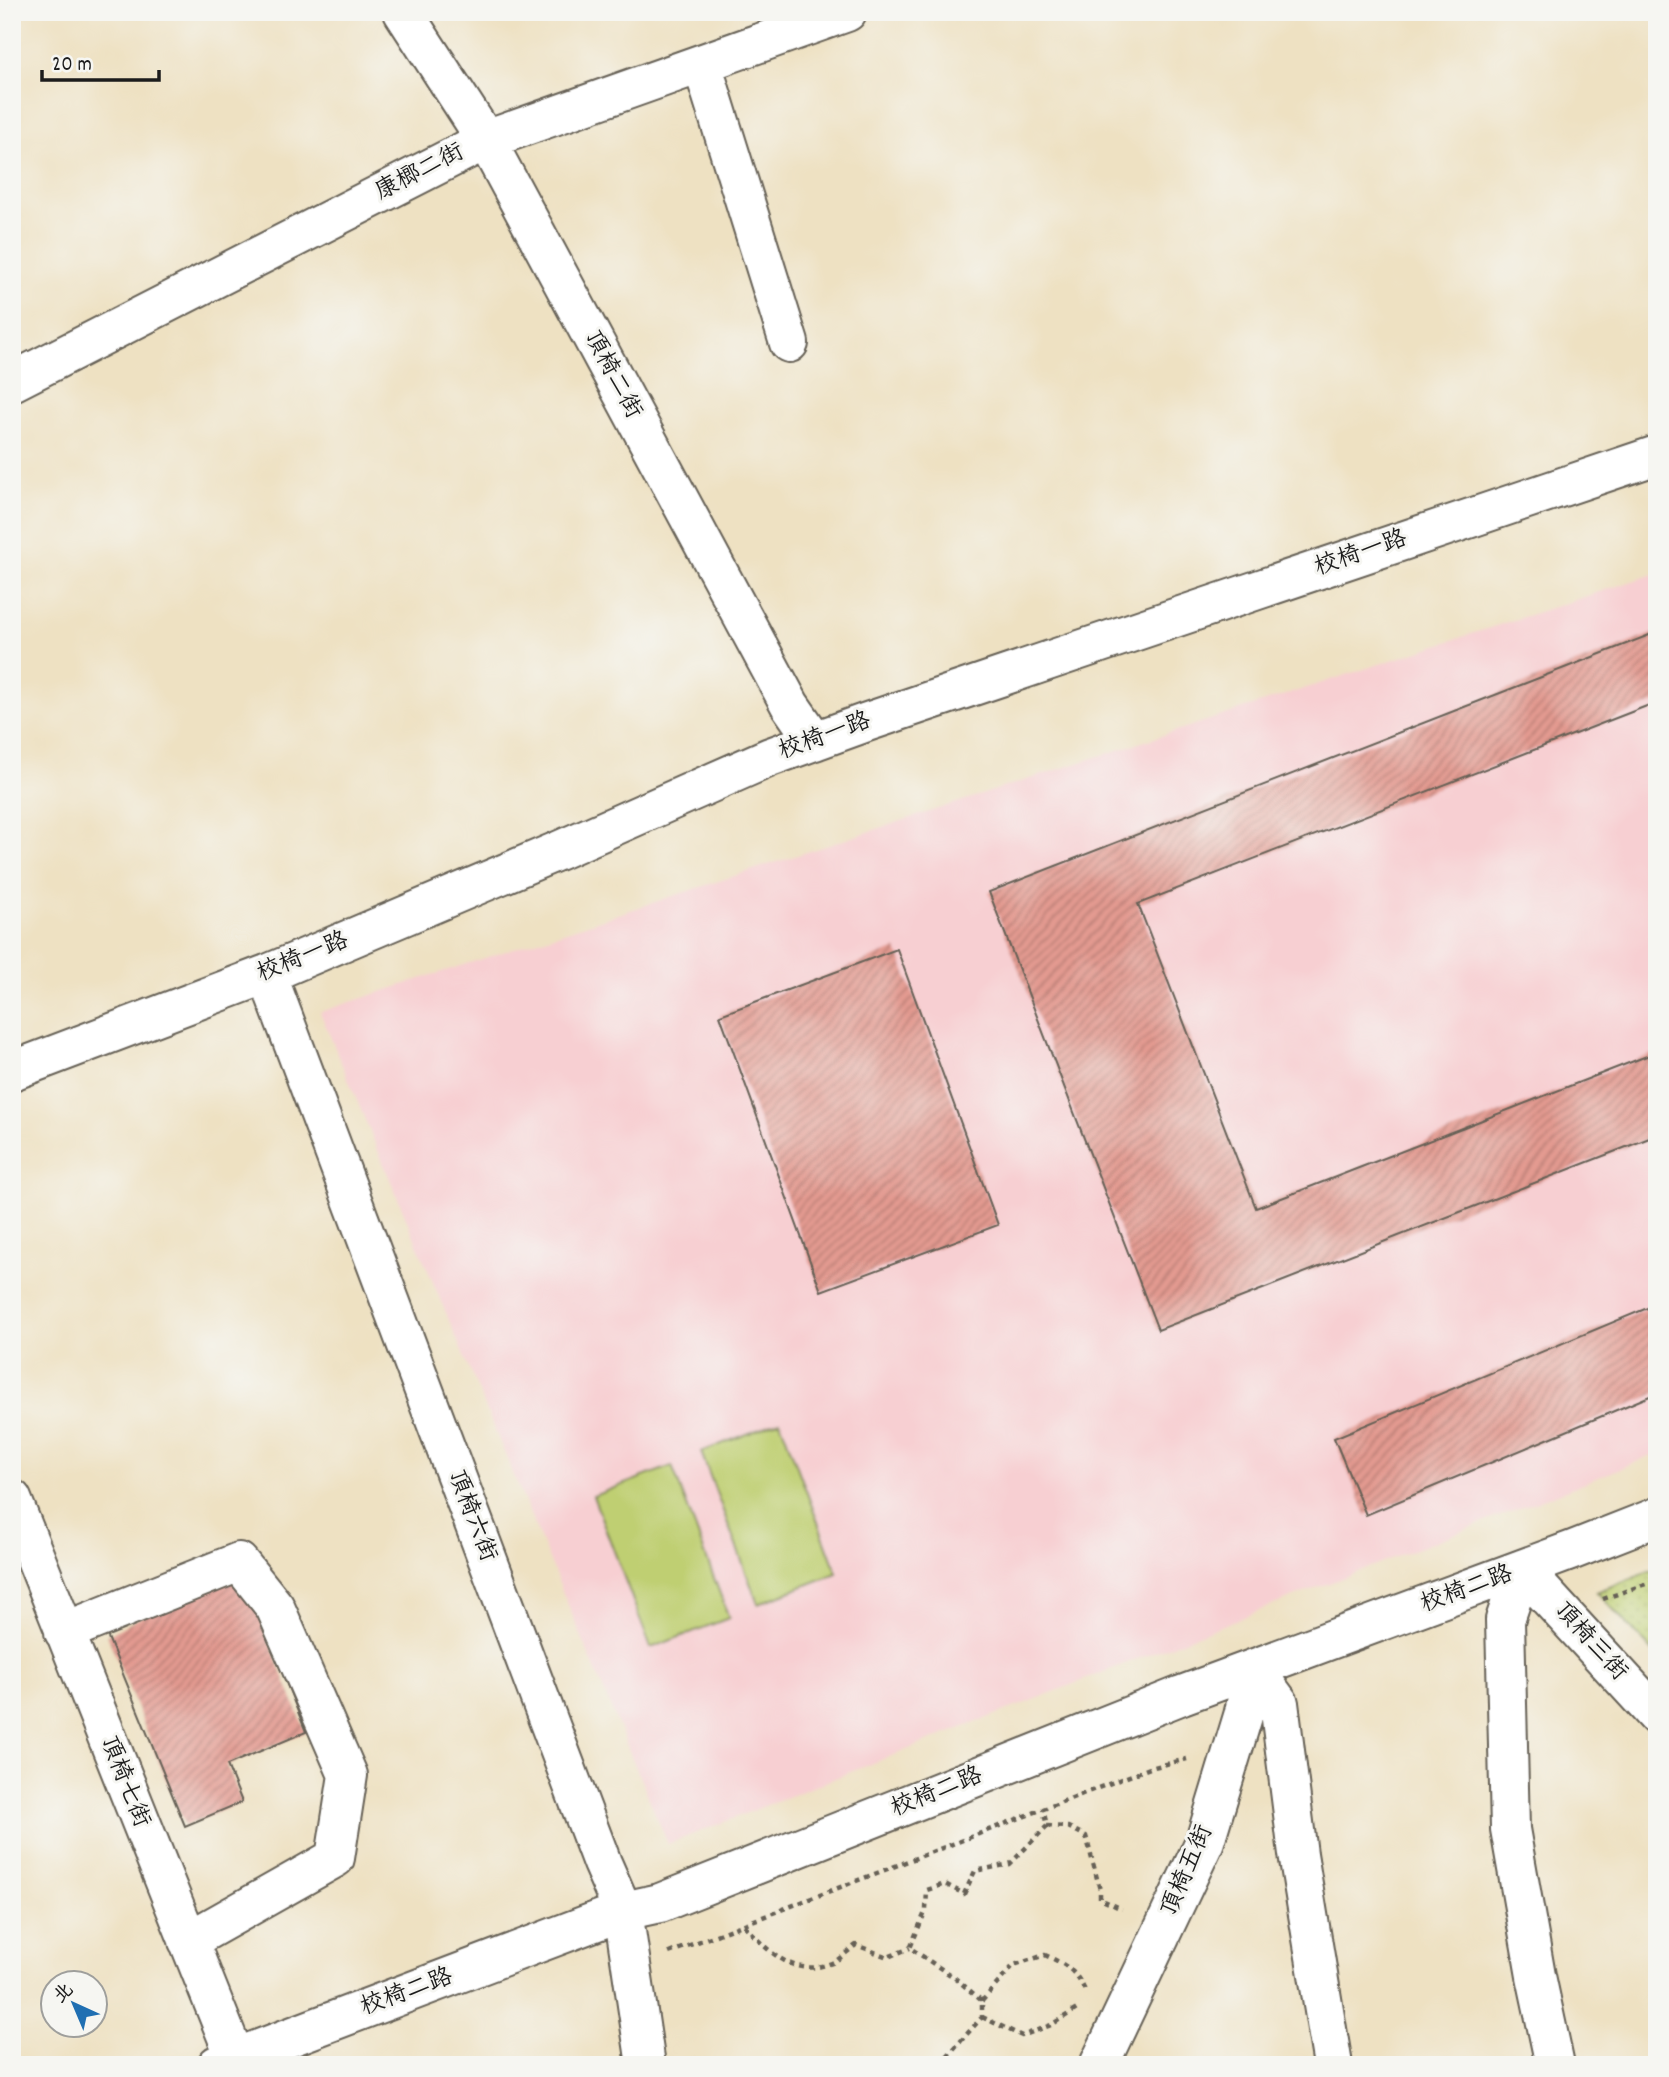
<svg xmlns="http://www.w3.org/2000/svg" width="1669" height="2077" font-family="Dekko,'LXGW WenKai TC',sans-serif">
<style>
.built{fill:#f7cfd2}
.park{fill:url(#park-dots);stroke:#6e7647;stroke-width:2}
.pitch{fill:#bfcf72;stroke:#6e7647;stroke-width:2}
.building{fill:url(#building-hatch)}
.lines{fill:none;stroke-linecap:round;stroke-linejoin:round}
.minor-casing{stroke:#666156;stroke-width:42}
.path{stroke:#666156;stroke-width:4.5;stroke-dasharray:5 5;stroke-linecap:butt}
.minor{stroke:#fff;stroke-width:38}
.labels{text-anchor:middle;dominant-baseline:central;stroke-width:6;stroke-linejoin:round;paint-order:stroke}
.street-label{font-size:24px;fill:#1c1c1c;stroke:#f6f6f2}
</style>
<defs>
<pattern id="park-dots" width="8" height="8" patternUnits="userSpaceOnUse" patternTransform="scale(1.75)"><rect width="8" height="8" fill="#bfcf72"/><path d="M2 2h.1M6 6h.1" fill="none" stroke="#a4b162" stroke-width="1.8" stroke-linecap="round"/></pattern>
<pattern id="building-hatch" width="6" height="6" patternUnits="userSpaceOnUse" patternTransform="scale(1.75)"><rect width="6" height="6" fill="#e39a90"/><path d="M-1 1l2-2M0 6l6-6M5 7l2-2" fill="none" stroke="#b77d75"/></pattern>
</defs>
<rect width="100%" height="100%" fill="#f6f6f2"/>
<filter id="ink" filterUnits="userSpaceOnUse"><feTurbulence type="fractalNoise" baseFrequency=".0143" numOctaves="2"/><feDisplacementMap in="SourceGraphic" scale="14" xChannelSelector="R" yChannelSelector="G"/><feConvolveMatrix kernelMatrix="1 2 1 2 8 2 1 2 1" color-interpolation-filters="sRGB"/></filter>
<filter id="wash" filterUnits="userSpaceOnUse"><feTurbulence type="fractalNoise" baseFrequency=".00686" numOctaves="4" result="noise"/><feDisplacementMap in="SourceGraphic" scale="28" xChannelSelector="R" yChannelSelector="G"/><feGaussianBlur stdDeviation="1.57" result="paint"/><feColorMatrix in="noise" values="0 0 0 0 0 0 0 0 0 0 0 0 0 0 0 0 0 1.4 0 .05"/><feComposite in="paint" operator="in"/></filter>
<g filter="url(#wash)">
<rect width="100%" height="100%" fill="#eee1c2"/>
<path class="built" d="M 1657,573 L 1657,1454 L 668,1844 L 320,1012 Z"/>
<path class="park" d="M 1657,1568 L 1657,1656 L 1597,1592 Z"/>
<path class="pitch" d="M 780,1421 L 837,1573 L 758,1604 L 701,1452 Z
M 672,1466 L 729,1618 L 651,1648 L 593,1496 Z"/>
<g id="blocks">
<path class="building" d="M 1657,632 L 1657,702 L 1138,904 L 1256,1208 L 1657,1052 L 1657,1135 L 1158,1330 L 989,892 Z
M 897,949 L 998,1225 L 821,1291 L 720,1015 Z
M 1657,1304 L 1657,1393 L 1366,1515 L 1334,1438 Z
M 239,1565 L 306,1732 L 227,1765 L 242,1802 L 185,1826 L 107,1635 Z"/>
</g>
</g>
<g filter="url(#ink)">
<use href="#blocks" fill-opacity="0" stroke="#666156" stroke-width="2"/>
<g class="lines">
<defs>
<path id="minor" d="M 403,12 L 486,140 L 790,705 L 815,741
M 702,64 L 789,343
M 12,382 L 486,140 L 847,12
M 267,974 L 602,1863 L 623,1911 L 646,2065
M 12,1071 L 267,974 L 560,850 L 770,757 L 867,722 L 1657,455
M 12,1499 L 235,2057 L 236,2065
M 64,1632 L 239,1562 L 275,1607 L 348,1775 L 335,1858 L 188,1941
M 1254,1669 L 1279,1703 L 1298,1854 L 1333,2065
M 217,2065 L 623,1911 L 660,1903 L 1182,1695 L 1573,1550 L 1657,1517
M 1099,2065 L 1205,1841 L 1243,1716 L 1254,1669
M 1555,2065 L 1536,1976 L 1510,1829 L 1505,1620 L 1522,1569 L 1657,1716"/>
</defs>
<use href="#minor" class="minor-casing"/>
<path class="path" d="M 1603,1599 L 1657,1580
M 1047,1826 L 1068,1827 L 1086,1836 L 1100,1890 L 1100,1899 L 1122,1909
M 744,1925 C 768,1951 794,1980 834,1962 C 841,1958 849,1950 856,1945 L 888,1957 L 910,1948
M 669,1953 L 1150,1768 L 1187,1759
M 982,2001 L 1014,1965 L 1045,1955 C 1066,1965 1076,1970 1086,1993
M 982,2017 L 1022,2036 L 1051,2025 L 1080,2007
M 944,2065 L 943,2061 L 982,2017 L 982,2001 L 955,1978 L 910,1948 L 926,1910 L 927,1890 L 945,1884 L 964,1894 L 975,1871 L 1010,1864 L 1047,1826 L 1043,1809"/>
<use href="#minor" class="minor"/>
</g>
</g>
<g class="labels">
<g class="street-label">
<text transform="translate(420 173) rotate(-27)">康榔二街</text>
<text transform="translate(612 375) rotate(62)">頂椅二街</text>
<text transform="translate(1361 554) rotate(-19)">校椅一路</text>
<text transform="translate(825 737) rotate(-20)">校椅一路</text>
<text transform="translate(303 958) rotate(-22)">校椅一路</text>
<text transform="translate(471 1516) rotate(69)">頂椅六街</text>
<text transform="translate(1467 1590) rotate(-20)">校椅二路</text>
<text transform="translate(1590 1642) rotate(48)">頂椅三街</text>
<text transform="translate(124 1782) rotate(68)">頂椅七街</text>
<text transform="translate(937 1793) rotate(-22)">校椅二路</text>
<text transform="translate(1188 1871) rotate(-67)">頂椅五街</text>
<text transform="translate(407 1993) rotate(-20)">校椅二路</text>
</g>
</g>
<rect width="1669" height="2077" fill="none" stroke="#f6f6f2" stroke-width="42"/>
<g transform="translate(74 2004) rotate(316)"><circle r="33" fill="#f6f6f2" stroke="#9f9f9c" stroke-width="2"/>
<path d="M0-5L12 26L0 18L-12 26Z" fill="#1f6fb2"/>
<text y="-10" font-size="19" font-weight="bold" text-anchor="middle" fill="#1c1c1c">北</text>
</g>
<path d="M42 70v10h117v-10" fill="none" stroke="#1c1c1c" stroke-width="3.5"/>
<text x="52" y="70" font-size="21" fill="#1c1c1c" stroke="#f6f6f2" stroke-width="5" paint-order="stroke">20 m</text>
</svg>
